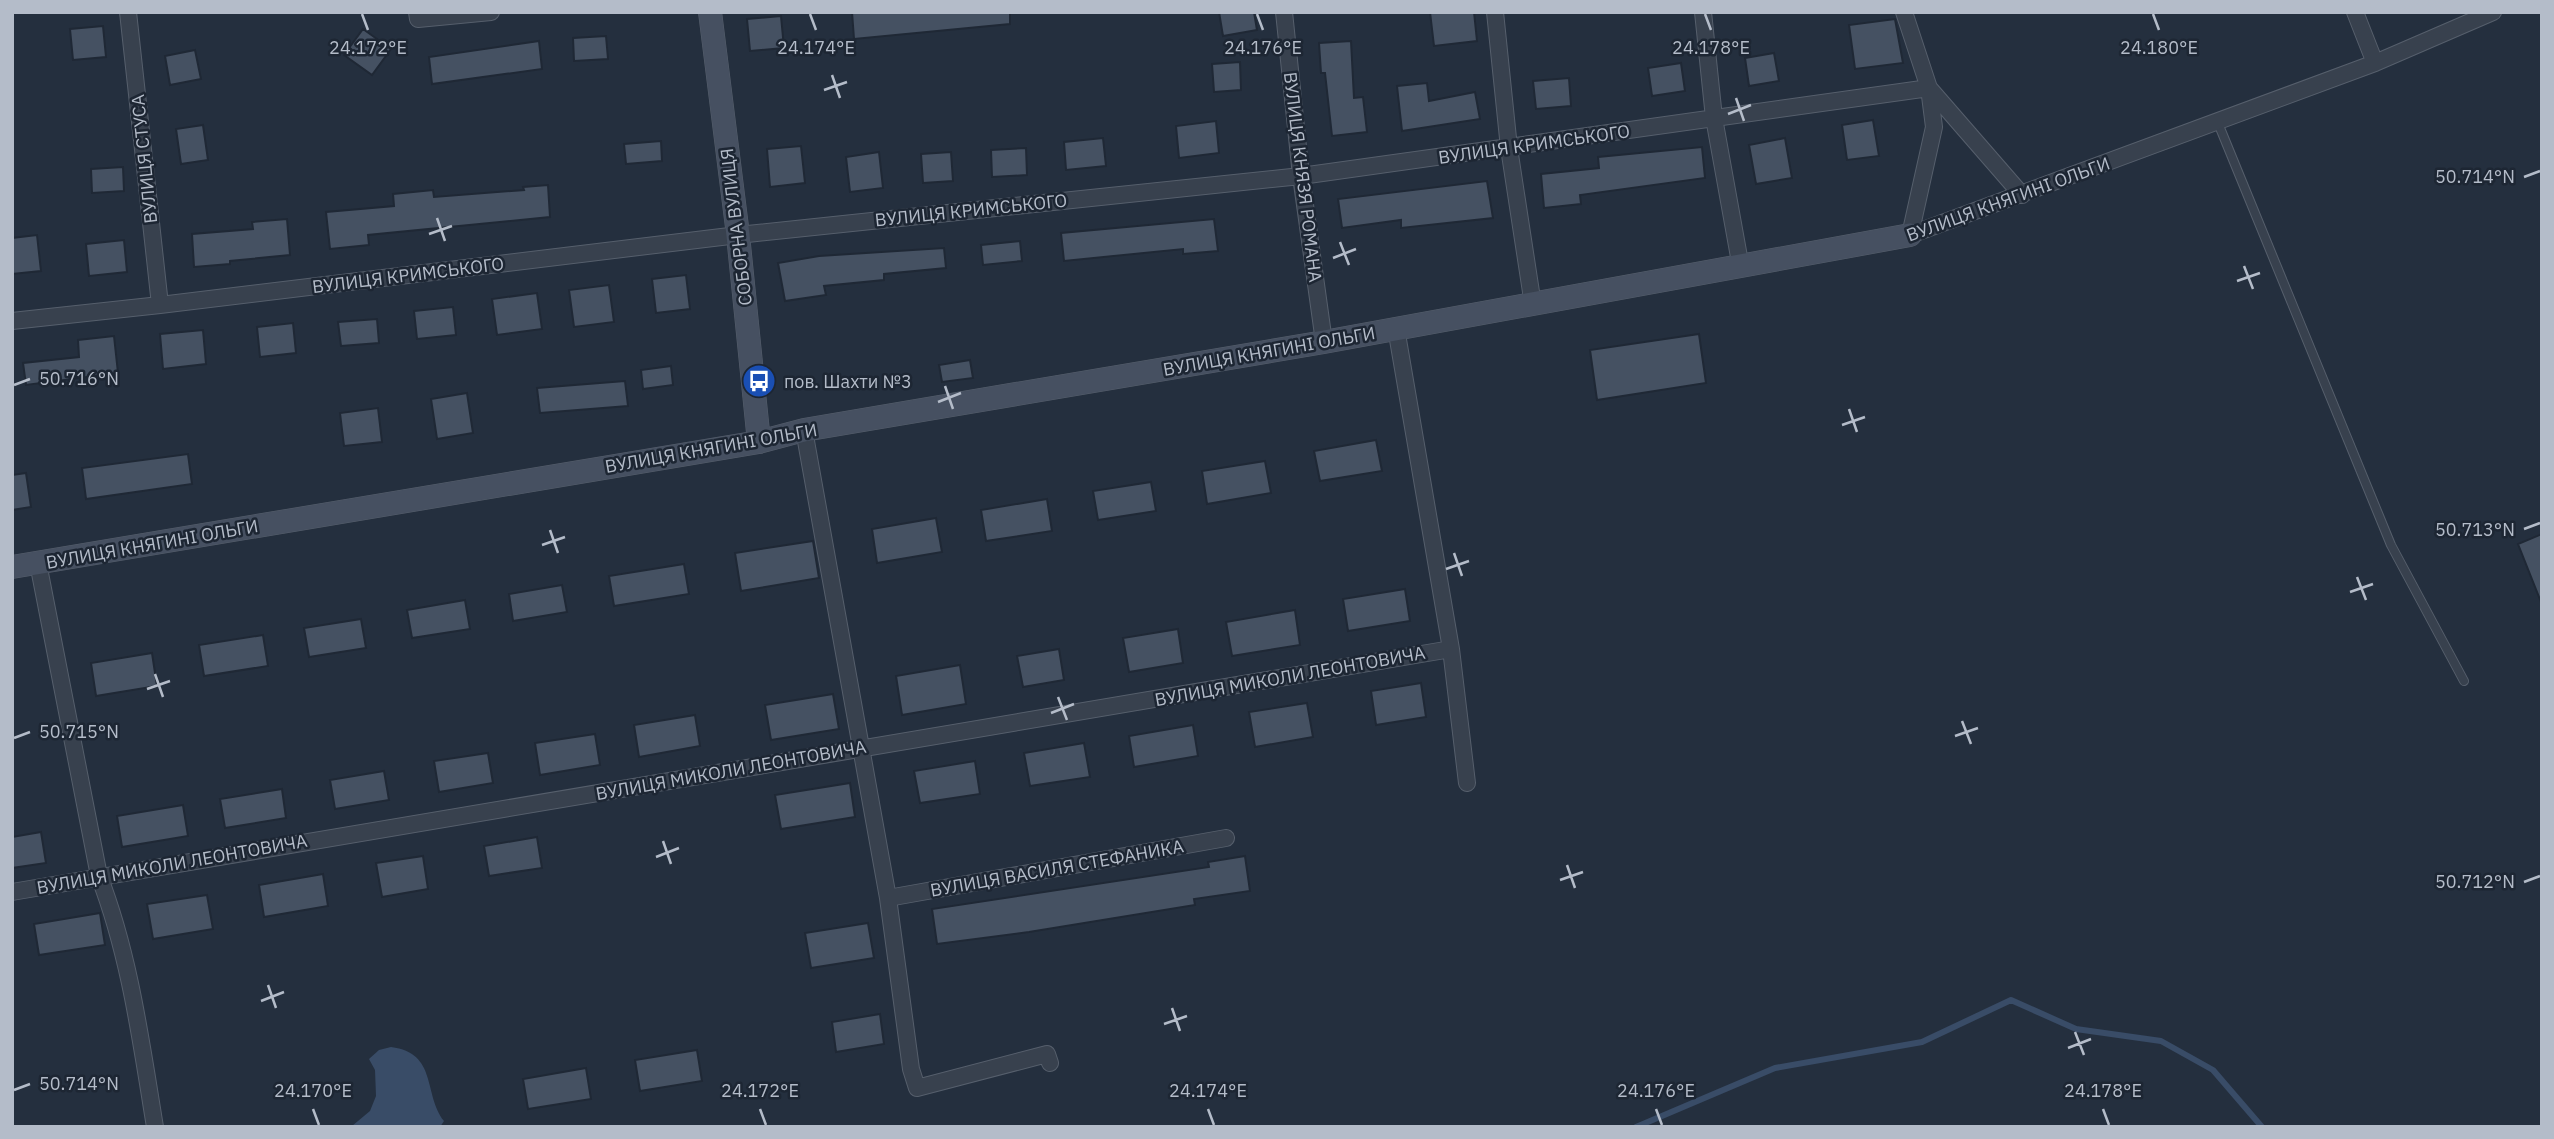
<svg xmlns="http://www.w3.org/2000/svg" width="2554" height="1139" font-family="'IBM Plex Sans',sans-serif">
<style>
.water{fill:#394c67}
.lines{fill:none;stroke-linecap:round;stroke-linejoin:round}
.stream{stroke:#394c67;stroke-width:6}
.building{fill:#455162;stroke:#1f2835;stroke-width:2}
.lane-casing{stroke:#565f6c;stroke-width:10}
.street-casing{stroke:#565f6c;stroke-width:18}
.secondary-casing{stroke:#565f6c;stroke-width:24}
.lane{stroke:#38414e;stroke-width:8}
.street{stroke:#38414e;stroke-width:16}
.secondary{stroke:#465061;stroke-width:23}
.ticks{fill:none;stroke:#b4bcc9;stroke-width:2.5}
.labels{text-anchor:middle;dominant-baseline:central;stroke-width:5;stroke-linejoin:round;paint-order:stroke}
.street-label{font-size:18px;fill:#b4bcc9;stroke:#1d2633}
.poi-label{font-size:18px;fill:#b4bcc9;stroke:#1d2633;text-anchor:start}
.ticks-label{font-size:18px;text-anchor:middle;fill:#b4bcc9;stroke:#1d2633;stroke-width:5;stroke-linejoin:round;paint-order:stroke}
</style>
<rect width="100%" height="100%" fill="#242f3e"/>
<path class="water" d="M 391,1047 C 438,1053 423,1094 444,1121 L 440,1127 L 352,1126 L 370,1111 L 376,1096 L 375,1070 L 369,1059 L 379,1050 Z"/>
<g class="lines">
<path class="stream" d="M 1636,1127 L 1775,1068 L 1922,1042 L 2011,1000 L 2076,1029 L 2161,1041 L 2213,1070 L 2262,1127"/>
</g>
<path class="building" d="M 852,12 L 1010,12 L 1010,24 L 854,39 Z
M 1219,12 L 1254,12 L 1257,30 L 1223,36 Z
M 1430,12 L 1474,12 L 1477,41 L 1434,46 Z
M 781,16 L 784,48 L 750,51 L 747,19 Z
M 1895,19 L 1903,63 L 1855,69 L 1849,25 Z
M 103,26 L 106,57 L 73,60 L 70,29 Z
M 363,29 L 391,49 L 372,75 L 344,55 Z
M 606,36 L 608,59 L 574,61 L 573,38 Z
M 539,41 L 542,69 L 432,84 L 429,57 Z
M 1351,41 L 1354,98 L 1363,97 L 1367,132 L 1332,136 L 1325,73 L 1321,73 L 1319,43 Z
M 195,50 L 201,79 L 170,85 L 165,56 Z
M 1774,53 L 1779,81 L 1749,86 L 1745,58 Z
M 1240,62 L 1241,90 L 1214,92 L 1212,64 Z
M 1681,63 L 1685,91 L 1652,96 L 1648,68 Z
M 1569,78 L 1571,106 L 1536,109 L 1533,81 Z
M 1427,83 L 1429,101 L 1475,92 L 1480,119 L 1402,131 L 1397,86 Z
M 1873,120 L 1879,156 L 1847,160 L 1842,125 Z
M 1216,121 L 1219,153 L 1179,158 L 1176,126 Z
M 203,125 L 208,160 L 181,164 L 176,129 Z
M 1103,138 L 1106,166 L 1066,170 L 1064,142 Z
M 1785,138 L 1792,178 L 1756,184 L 1749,145 Z
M 661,141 L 662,161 L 626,164 L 624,144 Z
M 801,146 L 805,183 L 770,187 L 767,149 Z
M 1702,147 L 1705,178 L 1580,195 L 1581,204 L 1544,208 L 1541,174 L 1599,168 L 1598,157 Z
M 1026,148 L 1027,175 L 992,177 L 991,150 Z
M 879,152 L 883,188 L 850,192 L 846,157 Z
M 951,152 L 953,181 L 923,183 L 921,154 Z
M 123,167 L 124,191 L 92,193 L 91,169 Z
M 1487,181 L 1493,218 L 1401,228 L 1401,220 L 1342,228 L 1338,199 Z
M 548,185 L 550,217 L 368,235 L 369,245 L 330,249 L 326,212 L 394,206 L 393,194 L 433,190 L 434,197 L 524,190 L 523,187 Z
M 287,219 L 290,255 L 230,261 L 230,264 L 194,267 L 192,234 L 253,229 L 252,222 Z
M 1214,219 L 1218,251 L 1183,254 L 1183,249 L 1064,261 L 1061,233 Z
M 37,235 L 41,271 L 12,274 L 12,238 Z
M 124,240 L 127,272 L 89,276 L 86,244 Z
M 1020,241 L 1022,261 L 983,265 L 981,245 Z
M 944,248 L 946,268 L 884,274 L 884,280 L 824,286 L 826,295 L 785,301 L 778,263 L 819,256 Z
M 686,275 L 690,309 L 656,313 L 652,279 Z
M 609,285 L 614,322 L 574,327 L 569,290 Z
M 537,293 L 542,329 L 497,335 L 492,299 Z
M 453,307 L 456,335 L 417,339 L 414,311 Z
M 377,319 L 379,343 L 341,346 L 338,322 Z
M 293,323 L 296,353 L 260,357 L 257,327 Z
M 203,330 L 206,364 L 163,369 L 160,334 Z
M 1699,334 L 1706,383 L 1597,400 L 1590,350 Z
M 114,336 L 118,373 L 26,385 L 23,363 L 79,357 L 78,340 Z
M 970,360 L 973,378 L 942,382 L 939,365 Z
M 671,366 L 673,385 L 643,389 L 641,370 Z
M 625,381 L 628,406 L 540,413 L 537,388 Z
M 467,393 L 473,433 L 437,439 L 431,399 Z
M 378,408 L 382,442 L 344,446 L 340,413 Z
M 1376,440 L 1382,471 L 1320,481 L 1314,451 Z
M 188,454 L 192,484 L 86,499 L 82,468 Z
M 1265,461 L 1271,493 L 1207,504 L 1202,471 Z
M 26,473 L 31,507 L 12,510 L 12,475 Z
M 1151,482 L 1156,511 L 1098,520 L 1093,491 Z
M 1047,499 L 1052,531 L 986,541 L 981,510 Z
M 936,518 L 942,552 L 877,563 L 872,529 Z
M 2542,534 L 2542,602 L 2541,602 L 2518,544 Z
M 813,541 L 819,578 L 741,591 L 735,553 Z
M 684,564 L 689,594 L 614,606 L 609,576 Z
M 562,585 L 567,612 L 513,621 L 509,594 Z
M 1405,589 L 1410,621 L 1348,631 L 1343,599 Z
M 465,600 L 470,629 L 412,638 L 407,610 Z
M 1295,610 L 1300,645 L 1232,656 L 1226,622 Z
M 361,619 L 366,648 L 309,657 L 304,628 Z
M 1178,629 L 1183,663 L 1129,672 L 1123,638 Z
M 263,635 L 268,666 L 204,676 L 199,645 Z
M 1059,649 L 1064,680 L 1023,687 L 1017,656 Z
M 152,653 L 157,686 L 96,696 L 91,663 Z
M 960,665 L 966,704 L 902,715 L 896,676 Z
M 1421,683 L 1426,717 L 1376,725 L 1371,691 Z
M 833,694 L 839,729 L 771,740 L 765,705 Z
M 1307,703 L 1313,737 L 1255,747 L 1249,712 Z
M 695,715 L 700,746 L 639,757 L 634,725 Z
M 1193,725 L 1198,756 L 1134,767 L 1129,736 Z
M 595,734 L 600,765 L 540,775 L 535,743 Z
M 1084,743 L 1090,777 L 1030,786 L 1024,753 Z
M 488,753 L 493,783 L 439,792 L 434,761 Z
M 975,761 L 980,794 L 920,803 L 914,771 Z
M 384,771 L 389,800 L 335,809 L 330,780 Z
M 850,783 L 855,817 L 781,829 L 775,795 Z
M 282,789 L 286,818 L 225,828 L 220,799 Z
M 183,805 L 188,836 L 122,847 L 117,816 Z
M 41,832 L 46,863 L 12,868 L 12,837 Z
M 537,837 L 542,868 L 489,876 L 484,846 Z
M 423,856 L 428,889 L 382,897 L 376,863 Z
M 1245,856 L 1250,891 L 1194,899 L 1195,905 L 1029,932 L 937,944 L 932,909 L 1209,867 L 1208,862 Z
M 323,874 L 328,906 L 264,917 L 259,885 Z
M 207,895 L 213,929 L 153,939 L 147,904 Z
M 100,913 L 105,945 L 39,955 L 34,924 Z
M 868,923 L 874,958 L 811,968 L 805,933 Z
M 880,1014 L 884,1044 L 836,1052 L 832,1022 Z
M 697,1050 L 702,1081 L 640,1091 L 635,1060 Z
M 586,1068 L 591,1099 L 528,1109 L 523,1079 Z"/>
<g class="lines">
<defs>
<path id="lane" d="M 2218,123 L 2391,545 L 2464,681"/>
<path id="street" d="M 128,12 L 160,305
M 417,12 L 418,19 L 491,12
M 1284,12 L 1301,176 L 1324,342
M 1495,12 L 1509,148 L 1533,305
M 1703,12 L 1714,118 L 1741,268
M 1904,12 L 1929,88 L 1934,127 L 1910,235
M 2355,12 L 2375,63
M 1929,88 L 2022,195
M 1910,235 L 2375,63 L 2493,12
M 12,321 L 160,305 L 738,235 L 1301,176 L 1929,88
M 1396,328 L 1451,649 L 1467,783
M 804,430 L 888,898 L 911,1069 L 917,1088 L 1047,1054 L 1050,1063
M 38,563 L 99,876 C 130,956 141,1042 155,1127
M 12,892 L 1451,649
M 888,898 L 1226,838"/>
<path id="secondary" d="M 710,12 L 738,235 L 759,442
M 12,567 L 759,442 L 804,430 L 1324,342 L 1910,235"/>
</defs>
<use href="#lane" class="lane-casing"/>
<use href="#street" class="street-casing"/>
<use href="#secondary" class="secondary-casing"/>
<use href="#lane" class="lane"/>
<use href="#street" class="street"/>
<use href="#secondary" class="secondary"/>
</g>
<path class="ticks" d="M 362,14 L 368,30M 810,14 L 816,30M 1257,14 L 1263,30M 1705,14 L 1711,30M 2153,14 L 2159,30M 832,75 L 840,98M 824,90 L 847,82M 1736,98 L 1744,121M 1728,114 L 1751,105M 2524,177 L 2540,171M 437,218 L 445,241M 429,234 L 452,226M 1340,242 L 1349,265M 1333,258 L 1356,249M 2244,266 L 2253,289M 2237,281 L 2260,273M 14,385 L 30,379M 945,386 L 953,409M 938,402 L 961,393M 1849,409 L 1857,432M 1842,425 L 1865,417M 2524,529 L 2540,523M 550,530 L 558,553M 542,545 L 565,537M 1454,553 L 1462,576M 1446,569 L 1469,561M 2357,577 L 2366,600M 2350,592 L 2373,584M 155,674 L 163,697M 147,689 L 170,681M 1058,697 L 1067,720M 1051,713 L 1074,704M 1962,721 L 1971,744M 1955,736 L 1978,728M 14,738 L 30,732M 663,841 L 671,864M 656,857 L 679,848M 1567,865 L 1575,888M 1560,880 L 1583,872M 2524,882 L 2540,876M 268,985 L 276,1008M 261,1001 L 284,992M 1172,1008 L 1180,1031M 1164,1024 L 1187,1016M 2075,1032 L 2084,1055M 2068,1048 L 2091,1039M 14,1090 L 30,1084M 313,1109 L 319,1125M 760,1109 L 766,1125M 1208,1109 L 1214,1125M 1656,1109 L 1662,1125M 2103,1109 L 2109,1125"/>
<defs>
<symbol id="bus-disc" viewBox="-11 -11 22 22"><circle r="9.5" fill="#1a4fb4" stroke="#1d2633"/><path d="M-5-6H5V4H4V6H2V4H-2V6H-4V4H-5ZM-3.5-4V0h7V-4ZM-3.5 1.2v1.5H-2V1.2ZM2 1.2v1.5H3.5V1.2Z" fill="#fff"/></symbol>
</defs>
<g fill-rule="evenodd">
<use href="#bus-disc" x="740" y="362" width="38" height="38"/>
</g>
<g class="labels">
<g class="street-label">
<text transform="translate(1534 144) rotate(-8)">ВУЛИЦЯ КРИМСЬКОГО</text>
<text transform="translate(144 159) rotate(-96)">ВУЛИЦЯ СТУСА</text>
<text transform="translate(1303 177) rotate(83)">ВУЛИЦЯ КНЯЗЯ РОМАНА</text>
<text transform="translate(2008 199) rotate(-20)">ВУЛИЦЯ КНЯГИНІ ОЛЬГИ</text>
<text transform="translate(971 210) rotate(-6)">ВУЛИЦЯ КРИМСЬКОГО</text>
<text transform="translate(736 227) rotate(-97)">СОБОРНА ВУЛИЦЯ</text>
<text transform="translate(408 275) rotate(-7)">ВУЛИЦЯ КРИМСЬКОГО</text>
<text transform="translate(1269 351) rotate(-10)">ВУЛИЦЯ КНЯГИНІ ОЛЬГИ</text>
<text transform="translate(711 448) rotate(-10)">ВУЛИЦЯ КНЯГИНІ ОЛЬГИ</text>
<text transform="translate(152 544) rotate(-10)">ВУЛИЦЯ КНЯГИНІ ОЛЬГИ</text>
<text transform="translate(1290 676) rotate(-10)">ВУЛИЦЯ МИКОЛИ ЛЕОНТОВИЧА</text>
<text transform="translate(731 770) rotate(-10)">ВУЛИЦЯ МИКОЛИ ЛЕОНТОВИЧА</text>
<text transform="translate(172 864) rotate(-10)">ВУЛИЦЯ МИКОЛИ ЛЕОНТОВИЧА</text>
<text transform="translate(1057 868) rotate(-10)">ВУЛИЦЯ ВАСИЛЯ СТЕФАНИКА</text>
</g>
<g class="poi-label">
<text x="784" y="381">пов. Шахти №3</text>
</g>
</g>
<g class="ticks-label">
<text x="368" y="54">24.172°E</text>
<text x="816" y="54">24.174°E</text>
<text x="1263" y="54">24.176°E</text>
<text x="1711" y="54">24.178°E</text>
<text x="2159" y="54">24.180°E</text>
<text x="2475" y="183">50.714°N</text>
<text x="79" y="385">50.716°N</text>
<text x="2475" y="536">50.713°N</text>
<text x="79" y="738">50.715°N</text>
<text x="2475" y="888">50.712°N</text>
<text x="79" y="1090">50.714°N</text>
<text x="313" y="1097">24.170°E</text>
<text x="760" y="1097">24.172°E</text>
<text x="1208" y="1097">24.174°E</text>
<text x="1656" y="1097">24.176°E</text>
<text x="2103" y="1097">24.178°E</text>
</g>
<rect width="2554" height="1139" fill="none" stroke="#b4bcc9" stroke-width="28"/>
</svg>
